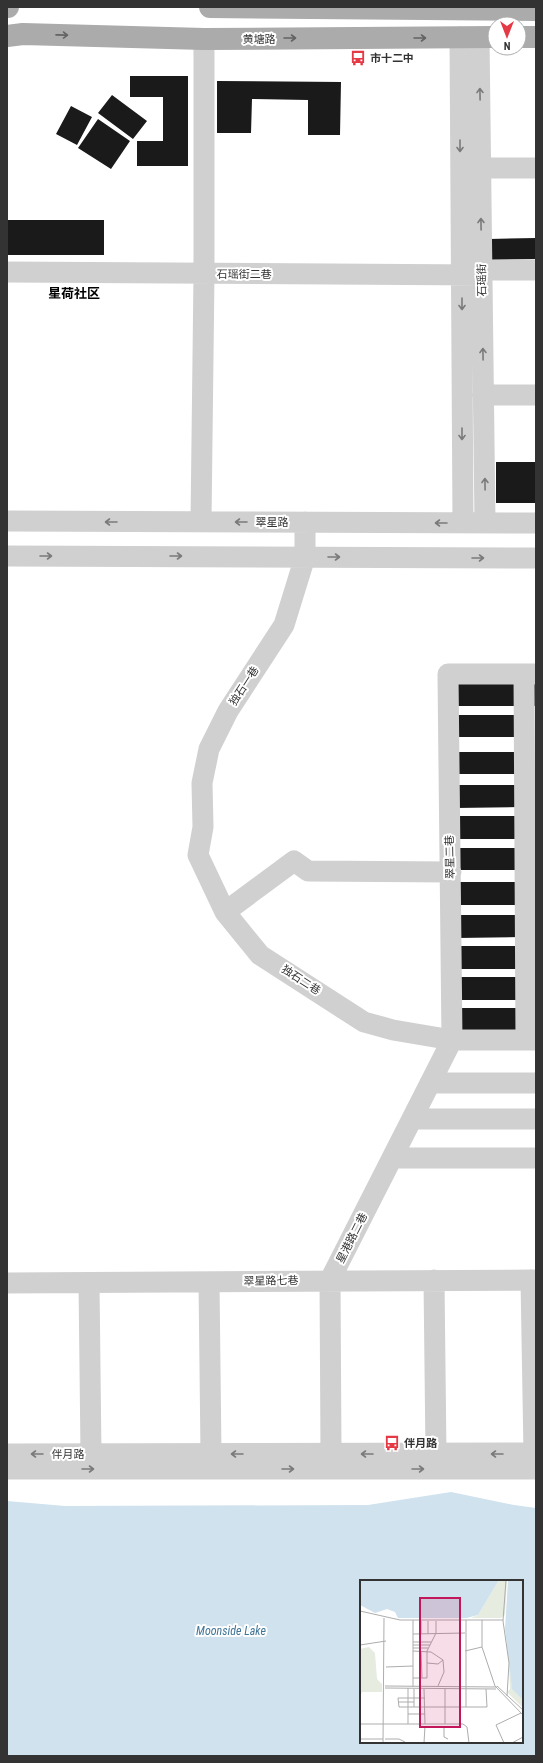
<svg xmlns="http://www.w3.org/2000/svg" width="543" height="1763" font-family="'Roboto Condensed','Noto Sans SC',sans-serif">
<style>
.water{fill:#cfe2ee;fill-rule:evenodd}
.building{fill:#1a1a1a}
.lines{fill:none;stroke-linecap:round;stroke-linejoin:round}
.minor{stroke:#d0d0d0;stroke-width:21}
.major{stroke:#ababab;stroke-width:22}
.oneway{stroke:#636363}
.oneway2{stroke:#7a7a7a}
.labels{text-anchor:middle;dominant-baseline:central;stroke-width:4;stroke-linejoin:round;paint-order:stroke}
.street-label{font-size:11px;fill:#333;stroke:#fff}
.poi-label{font-size:11px;font-weight:bold;fill:#333;stroke:#fff;text-anchor:start}
.water-label{font-size:12px;font-style:italic;fill:#3f7597;stroke:#fff}
.quarter-label{font-size:13px;font-weight:bold;fill:#000;stroke:#fff}
.inset-road{fill:none;stroke:#adadad;stroke-width:1}
.view{fill:#c2185b;fill-opacity:0.15;stroke:#c2185b;stroke-width:2}
.inset-edge{fill:none;stroke:#333;stroke-width:2}
</style>
<rect width="100%" height="100%" fill="#fff"/>
<path class="water" d="M 451,1492 L 514,1505 L 536,1508 L 536,1756 L 7,1756 L 7,1501 L 65,1506 L 368,1505 ZM 361,1581 L 522,1581 L 522,1742 L 361,1742 Z"/>
<path class="building" d="M 130,76 L 188,76 L 188,166 L 137,166 L 137,141 L 163,141 L 163,97 L 130,97 Z
M 217,81 L 341,82 L 340,135 L 308,135 L 308,100 L 252,99 L 251,133 L 217,133 Z
M 112,95 L 147,121 L 133,139 L 98,113 Z
M 71,106 L 92,117 L 77,145 L 56,134 Z
M 98,119 L 130,141 L 111,169 L 78,148 Z
M 7,220 L 104,220 L 104,255 L 7,255 Z
M 536,238 L 536,259 L 489,260 L 489,239 Z
M 496,462 L 536,462 L 536,503 L 496,503 Z
M 519,683 L 520,706 L 455,706 L 455,684 Z
M 528,683 L 536,683 L 536,706 L 528,706 Z
M 454,715 L 519,715 L 519,737 L 454,737 Z
M 454,752 L 519,752 L 519,774 L 454,774 Z
M 455,785 L 520,785 L 520,807 L 455,808 Z
M 456,816 L 520,816 L 520,839 L 456,839 Z
M 456,848 L 520,848 L 520,870 L 456,870 Z
M 457,882 L 522,882 L 522,905 L 457,905 Z
M 457,915 L 521,915 L 521,937 L 457,938 Z
M 457,946 L 522,946 L 522,969 L 457,969 Z
M 457,977 L 522,977 L 522,1000 L 457,1000 Z
M 457,1008 L 522,1008 L 522,1031 L 457,1031 Z"/>
<g class="lines">
<path class="minor" d="M 460,37 L 463,523
M 479,37 L 485,523
M 481,168 L 536,168
M 7,272 L 482,275 L 489,270 L 536,270
M 483,395 L 536,395
M 7,521 L 536,523
M 201,522 L 204,274 L 204,39
M 305,522 L 305,557 L 284,625 L 228,711 L 209,749 L 202,783 L 203,827 L 198,855 L 225,912 L 260,955 L 364,1022 L 393,1030 L 452,1040 L 536,1040
M 7,556 L 536,558
M 524,674 L 526,1040
M 225,912 L 294,861 L 308,871 L 451,872
M 430,1083 L 536,1083
M 412,1119 L 536,1119
M 392,1158 L 536,1158
M 434,1280 L 436,1454
M 531,1280 L 534,1453
M 209,1282 L 211,1454
M 7,1283 L 536,1280
M 89,1283 L 91,1454
M 7,1454 L 536,1453
M 331,1454 L 330,1280 L 452,1040 L 448,674 L 536,674
M 7,1469 L 536,1469"/>
<path class="major" d="M 7,7 L 8,7
M 210,7 L 536,10
M 7,36 L 23,34 L 204,39 L 495,37
M 519,37 L 536,37"/>
</g>
<defs><path id="oneway-shaft" d="M-6 0H5M1.5-3L5.5 0L1.5 3" fill="none" stroke-width="1.6" stroke-linecap="round" stroke-linejoin="round"/></defs>
<g class="oneway">
<use href="#oneway-shaft" transform="translate(62 35) rotate(1)"/>
<use href="#oneway-shaft" transform="translate(290 38)"/>
<use href="#oneway-shaft" transform="translate(420 38)"/>
</g>
<g class="oneway2">
<use href="#oneway-shaft" transform="translate(480 94) rotate(-91)"/>
<use href="#oneway-shaft" transform="translate(460 146) rotate(90)"/>
<use href="#oneway-shaft" transform="translate(481 224) rotate(-91)"/>
<use href="#oneway-shaft" transform="translate(462 304) rotate(90)"/>
<use href="#oneway-shaft" transform="translate(483 354) rotate(-91)"/>
<use href="#oneway-shaft" transform="translate(462 434) rotate(90)"/>
<use href="#oneway-shaft" transform="translate(485 484) rotate(-91)"/>
<use href="#oneway-shaft" transform="translate(111 522) rotate(-180)"/>
<use href="#oneway-shaft" transform="translate(241 522) rotate(-180)"/>
<use href="#oneway-shaft" transform="translate(441 523) rotate(-180)"/>
<use href="#oneway-shaft" transform="translate(46 556)"/>
<use href="#oneway-shaft" transform="translate(176 556)"/>
<use href="#oneway-shaft" transform="translate(334 557)"/>
<use href="#oneway-shaft" transform="translate(478 558)"/>
<use href="#oneway-shaft" transform="translate(37 1454) rotate(180)"/>
<use href="#oneway-shaft" transform="translate(237 1454) rotate(180)"/>
<use href="#oneway-shaft" transform="translate(367 1454) rotate(180)"/>
<use href="#oneway-shaft" transform="translate(497 1454) rotate(180)"/>
<use href="#oneway-shaft" transform="translate(88 1469)"/>
<use href="#oneway-shaft" transform="translate(288 1469)"/>
<use href="#oneway-shaft" transform="translate(418 1469)"/>
</g>
<defs>
<symbol id="bus-bare" viewBox="-9 -9 18 18"><path d="M-5-6H5V4H4V6H2V4H-2V6H-4V4H-5ZM-3.5-4V0h7V-4ZM-3.5 1.2v1.5H-2V1.2ZM2 1.2v1.5H3.5V1.2Z" fill="#e63946" stroke="#fff" stroke-width="2.5" paint-order="stroke"/></symbol>
</defs>
<g fill-rule="evenodd">
<use href="#bus-bare" x="347" y="47" width="22" height="22"/>
<use href="#bus-bare" x="381" y="1432" width="22" height="22"/>
</g>
<g class="labels">
<g class="street-label">
<text x="259" y="39">黄塘路</text>
<text x="244" y="274">石瑶街二巷</text>
<text transform="translate(482 280) rotate(-91)">石瑶街</text>
<text x="272" y="522">翠星路</text>
<text transform="translate(244 686) rotate(-57)">独石一巷</text>
<text transform="translate(450 857) rotate(-91)">翠星二巷</text>
<text transform="translate(301 980) rotate(33)">独石二巷</text>
<text transform="translate(352 1238) rotate(-63)">星港路二巷</text>
<text transform="translate(271 1281) rotate(-1)">翠星路七巷</text>
<text x="68" y="1454">伴月路</text>
</g>
<g class="poi-label">
<text x="370" y="58">市十二中</text>
<text x="404" y="1443">伴月路</text>
</g>
<g class="water-label">
<text x="231" y="1631">Moonside Lake</text>
</g>
<g class="quarter-label">
<text x="74" y="293">星荷社区</text>
</g>
</g>
<g transform="translate(360 1580)">
<rect width="163" height="163" fill="#fff"/>
<path d="M 139,0 L 147,0 L 145,35 L 141,38 L 111,38 L 118,35 ZM 145,38 L 152,108 L 163,120 L 163,128 L 147,112 L 150,109 L 149,85 ZM 9,67 L 15,73 L 17,99 L 22,104 L 22,112 L 2,112 L 0,116 L 0,69 Z" fill="#e6ecdf"/>
<path d="M 0,0 L 139,0 L 118,35 L 107,38 L 38,38 L 35,32 L 27,29 L 15,33 L 0,25 ZM 148,0 L 163,0 L 163,120 L 152,109 L 145,49 Z" fill="#cfe2ee"/>
<path class="inset-road" d="M 146,0 L 143,41 L 149,83 L 147,116M 0,31 L 40,40 L 143,40M 53,40 L 53,107M 122,40 L 122,67 L 135,106 L 163,135M 61,41 L 61,54M 68,41 L 68,54M 53,54 L 105,53M 53,62 L 71,62M 0,65 L 26,61M 53,65 L 70,65M 53,68 L 68,68M 53,71 L 71,72 L 83,80 L 84,92 L 78,106M 61,71 L 62,98M 105,71 L 122,67M 67,83 L 78,84 L 83,80M 26,87 L 53,86M 53,98 L 67,98 L 67,71 L 76,53 L 76,41M 25,106 L 137,107M 137,106 L 163,130M 25,108 L 136,109M 48,108 L 48,134M 54,109 L 54,127M 64,109 L 65,144M 65,118 L 38,118 L 39,127 L 127,127 L 126,109M 38,122 L 54,122M 106,127 L 106,40M 0,144 L 103,144 L 107,147 L 109,163M 48,144 L 48,134 L 65,134M 85,144 L 85,109M 84,146 L 84,157 L 88,159M 0,159 L 23,159M 25,159 L 39,159 L 45,162M 23,163 L 24,38M 64,163 L 65,146M 144,163 L 136,145 L 161,133M 152,163 L 163,157"/>
<path class="view" d="M 60,18 L 100,18 L 100,147 L 60,147 Z"/>
<rect width="163" height="163" class="inset-edge"/>
</g>
<rect width="543" height="1763" fill="none" stroke="#333333" stroke-width="16"/>
<g transform="translate(507 36) rotate(180)"><circle r="19" fill="#ffffff" stroke="#adadad"/>
<path d="M0-3L7 15L0 10L-7 15Z" fill="#e63946"/>
<text y="-6" font-size="11" font-weight="bold" text-anchor="middle" fill="#333333">N</text>
</g>
</svg>
